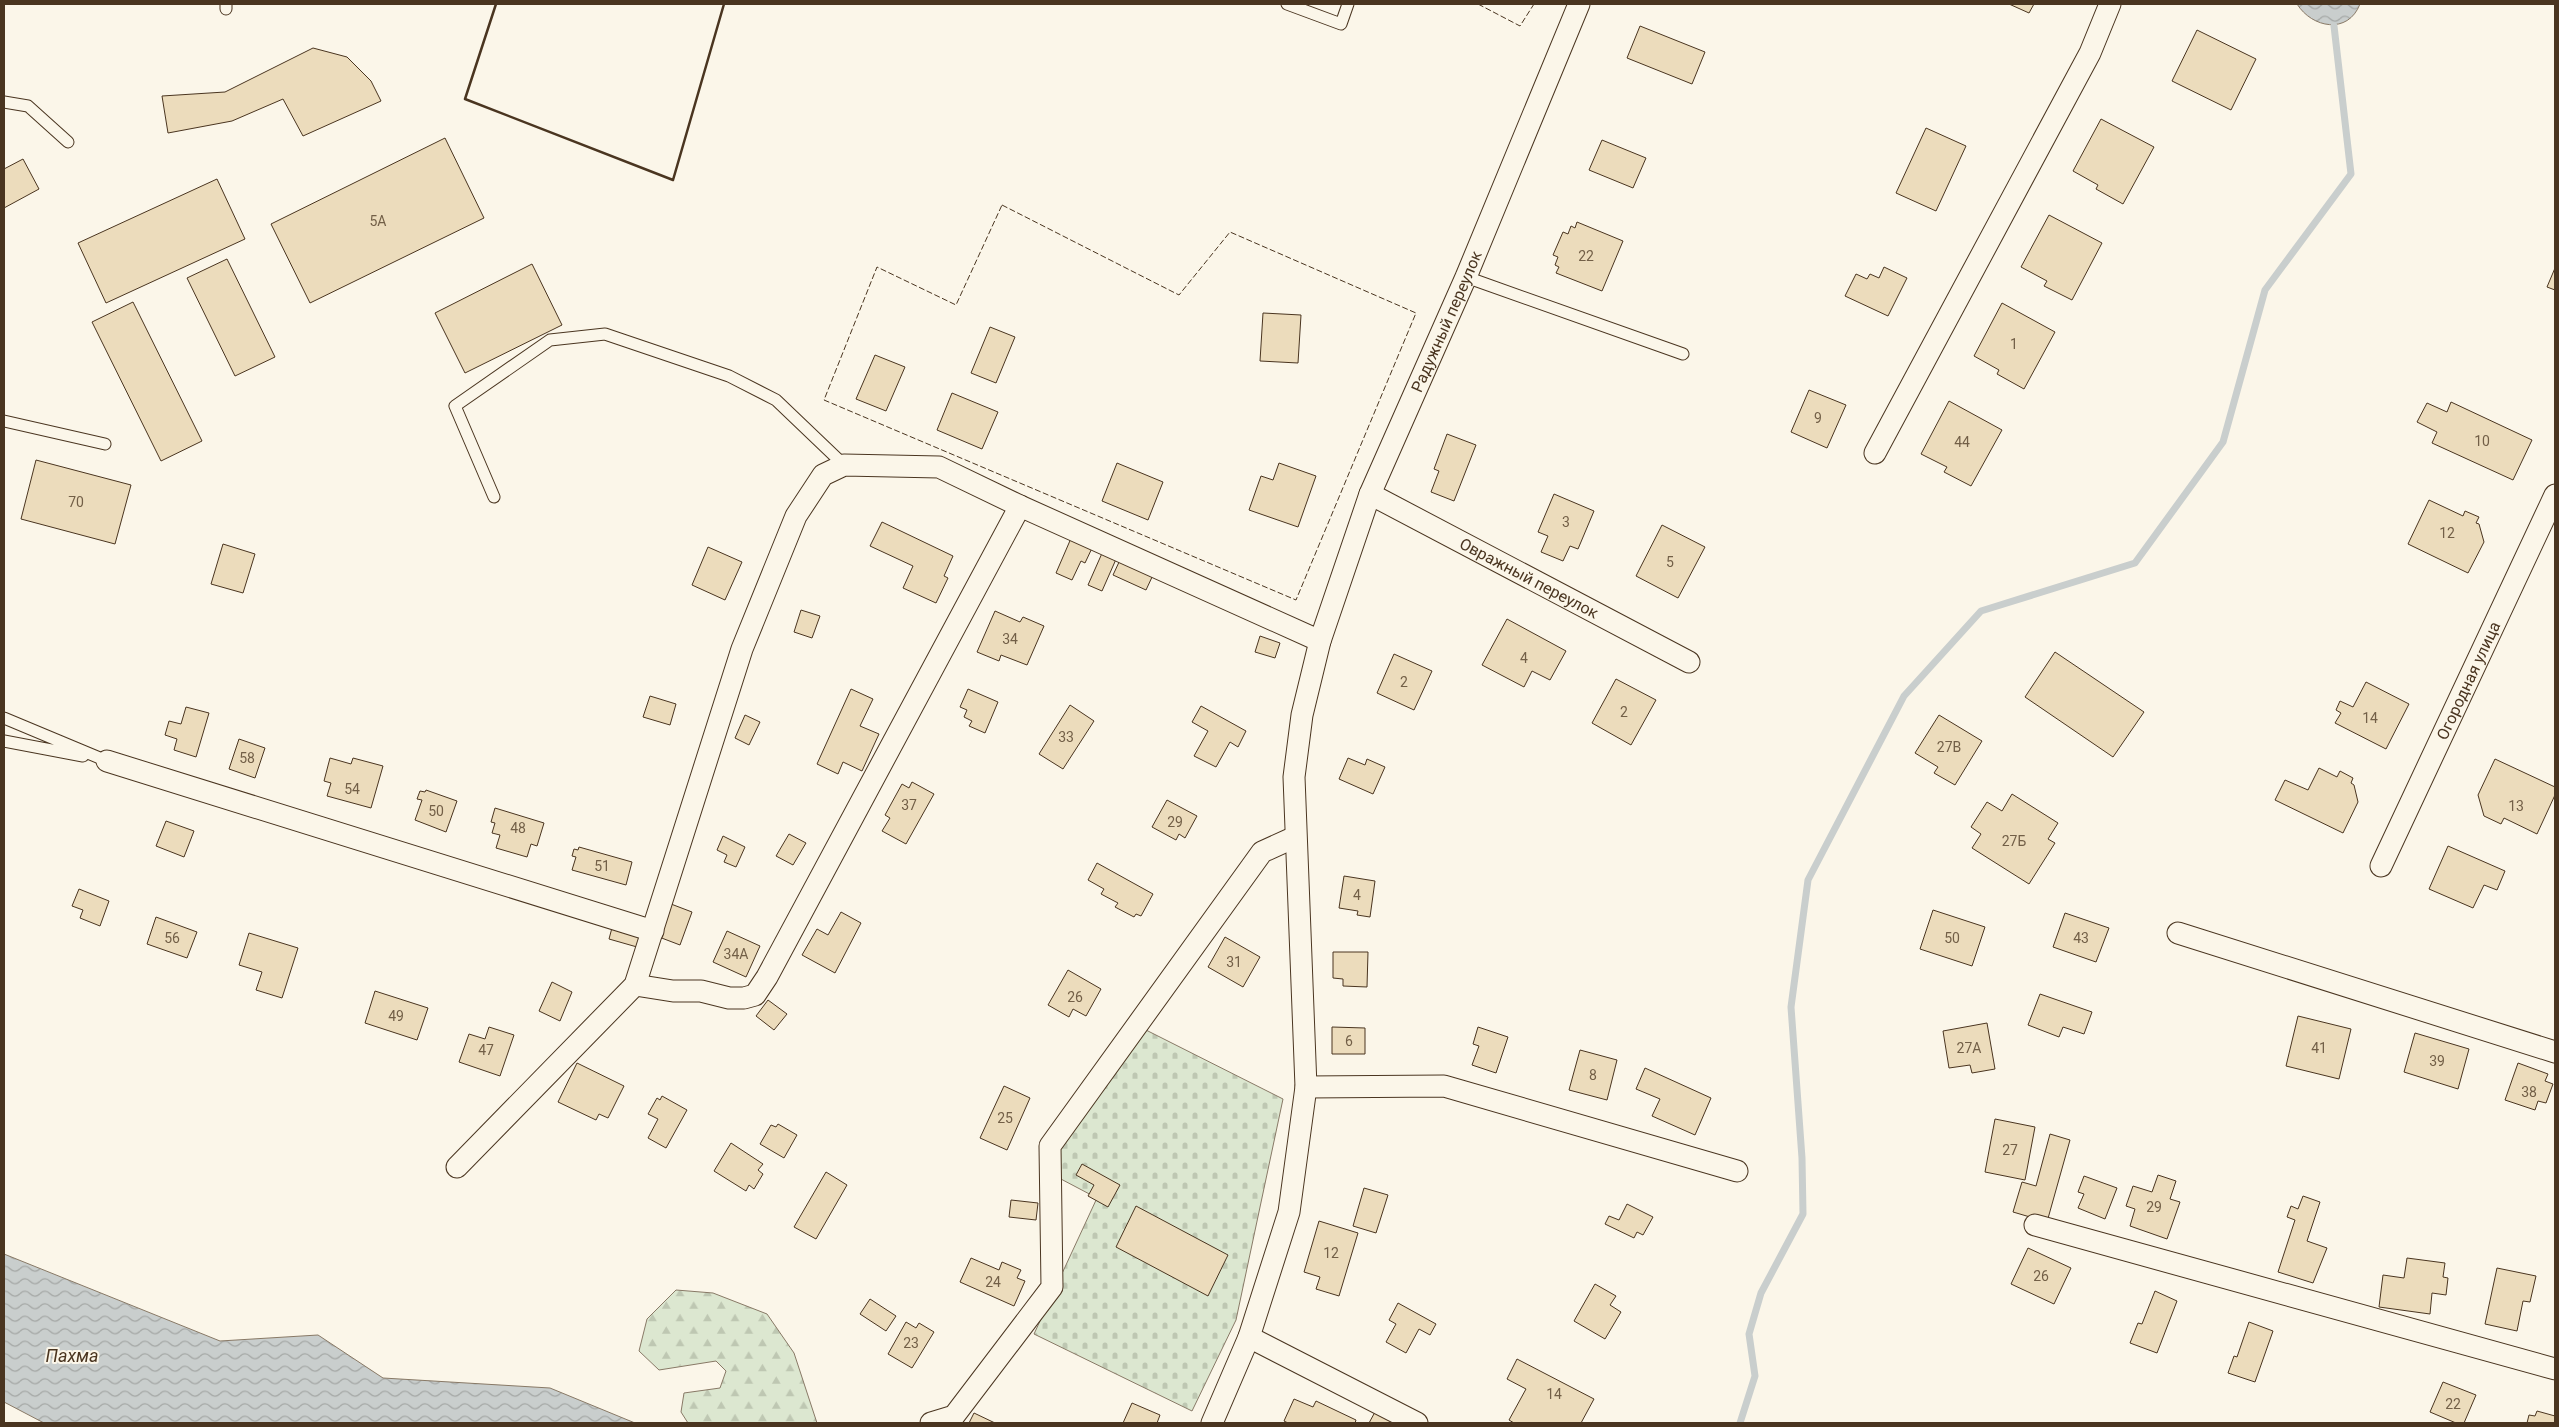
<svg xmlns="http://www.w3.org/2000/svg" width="2559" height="1427" font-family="Roboto,sans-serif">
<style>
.forest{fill:url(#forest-firs);stroke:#887966}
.cemetery{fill:url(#cemetery-stones);stroke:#887966}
.water{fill:url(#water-waves);stroke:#887966}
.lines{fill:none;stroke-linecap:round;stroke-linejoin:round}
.stream{stroke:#c9cecd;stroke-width:7}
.building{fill:#ecdcbc;stroke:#4a3520}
.service-casing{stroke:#4a3520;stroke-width:13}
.minor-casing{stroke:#4a3520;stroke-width:23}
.service{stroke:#fbf6e9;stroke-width:11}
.minor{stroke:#fbf6e9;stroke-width:21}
.fence{stroke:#4a3520;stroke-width:1;stroke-dasharray:6 2.5;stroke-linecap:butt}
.wall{stroke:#4a3520;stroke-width:2.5}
.labels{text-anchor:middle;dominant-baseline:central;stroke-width:4;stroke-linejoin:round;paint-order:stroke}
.number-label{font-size:14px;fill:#725f47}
.street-label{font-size:16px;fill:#4a3520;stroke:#fbf6e9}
.water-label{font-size:18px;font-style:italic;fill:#4a3520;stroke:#fbf6e9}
</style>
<defs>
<pattern id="forest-firs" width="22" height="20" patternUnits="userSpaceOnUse" patternTransform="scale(1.25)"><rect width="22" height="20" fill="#dce7d0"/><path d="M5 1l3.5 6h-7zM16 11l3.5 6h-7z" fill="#bec7b2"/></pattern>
<pattern id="cemetery-stones" width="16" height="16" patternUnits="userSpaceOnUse" patternTransform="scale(1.25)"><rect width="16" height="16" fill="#dce7d0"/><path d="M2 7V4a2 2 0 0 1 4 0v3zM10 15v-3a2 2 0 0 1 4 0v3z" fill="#bec7b2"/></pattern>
<pattern id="water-waves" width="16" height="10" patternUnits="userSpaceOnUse" patternTransform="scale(1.25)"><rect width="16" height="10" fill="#c9cecd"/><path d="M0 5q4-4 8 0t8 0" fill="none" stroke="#a5a8a6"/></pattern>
</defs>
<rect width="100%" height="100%" fill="#fbf6e9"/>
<path class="forest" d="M 676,1290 L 713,1293 L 767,1314 L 794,1353 L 817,1423 L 688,1423 L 681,1412 L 684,1393 L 720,1388 L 726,1371 L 716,1361 L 659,1370 L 639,1351 L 647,1319 Z"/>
<path class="cemetery" d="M 1140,1027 L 1283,1099 L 1236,1320 L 1192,1411 L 1034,1334 L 1097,1198 L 1059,1178 L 1060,1129 Z"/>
<path class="water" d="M 2297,4 L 2360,4 C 2348,35 2312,28 2297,4 Z
M 4,1254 L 220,1341 L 318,1335 L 383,1378 L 550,1388 L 635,1423 L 44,1423 L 4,1402 Z"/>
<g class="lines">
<path class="stream" d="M 1740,1423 L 1755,1376 L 1749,1334 L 1761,1293 L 1803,1214 L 1802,1158 L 1791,1007 L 1808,880 L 1904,696 L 1981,611 L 2135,563 L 2223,442 L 2265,290 L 2351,174 L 2334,26"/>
</g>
<path class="building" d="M 2009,4 L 2034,4 L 2029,13 Z
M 1640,26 L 1705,52 L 1692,84 L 1627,58 Z
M 2197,30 L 2256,59 L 2231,110 L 2172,81 Z
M 313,48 L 347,57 L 371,81 L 381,101 L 303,136 L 283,99 L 232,121 L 168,133 L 162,96 L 225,92 Z
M 2101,119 L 2154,147 L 2123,204 L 2096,189 L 2098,185 L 2073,171 Z
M 1926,128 L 1966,146 L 1936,211 L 1896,193 Z
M 445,138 L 484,218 L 310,303 L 271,224 Z
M 1602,140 L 1646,158 L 1633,188 L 1589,170 Z
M 23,159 L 39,189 L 4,208 L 4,169 Z
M 217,179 L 245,239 L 106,303 L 78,243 Z
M 2049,215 L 2102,243 L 2072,300 L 2044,286 L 2047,281 L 2021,267 Z
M 1577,222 L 1623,241 L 1602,291 L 1556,273 L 1559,267 L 1555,265 L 1558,257 L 1553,255 L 1563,232 L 1568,234 L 1571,226 L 1575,228 Z
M 227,259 L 275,357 L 235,376 L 187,278 Z
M 532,264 L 562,325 L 465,373 L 435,313 Z
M 1884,267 L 1907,278 L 1888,316 L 1845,296 L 1856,274 L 1867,279 L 1870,274 L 1879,278 Z
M 2555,268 L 2555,290 L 2547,287 Z
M 133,302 L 202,441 L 161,461 L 92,322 Z
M 2002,303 L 2055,332 L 2024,389 L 1997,374 L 1999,370 L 1974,356 Z
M 1263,313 L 1301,315 L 1298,363 L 1260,361 Z
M 990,327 L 1015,337 L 996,383 L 971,373 Z
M 875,355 L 905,367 L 886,411 L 856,399 Z
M 1809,390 L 1846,405 L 1827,448 L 1791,432 Z
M 952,393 L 998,412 L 982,449 L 937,430 Z
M 1949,401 L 2002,430 L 1971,486 L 1944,472 L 1947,467 L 1921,454 Z
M 2451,402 L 2532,440 L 2513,480 L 2432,443 L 2437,432 L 2417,422 L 2427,403 L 2447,412 Z
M 1447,434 L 1476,445 L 1454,501 L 1431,492 L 1439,471 L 1434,469 Z
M 36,460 L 131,485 L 115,544 L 21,519 Z
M 1117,463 L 1163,482 L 1148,520 L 1102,501 Z
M 1279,463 L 1316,476 L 1298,527 L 1249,510 L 1261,476 L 1273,480 Z
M 1554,494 L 1594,511 L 1578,549 L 1570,546 L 1563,561 L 1541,552 L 1548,536 L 1538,532 Z
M 2429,500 L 2463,516 L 2465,511 L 2479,517 L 2476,523 L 2479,524 L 2484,542 L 2468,573 L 2408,544 Z
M 882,522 L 953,556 L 944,576 L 948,578 L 936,603 L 903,588 L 913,566 L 870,546 Z
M 1662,525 L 1705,547 L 1678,598 L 1636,576 Z
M 1072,536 L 1093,546 L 1085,563 L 1081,561 L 1072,580 L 1056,573 Z
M 223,544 L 255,554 L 243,593 L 211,584 Z
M 708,547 L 742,562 L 725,600 L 692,585 Z
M 1103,551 L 1117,557 L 1102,591 L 1088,585 Z
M 1120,560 L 1153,575 L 1146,590 L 1113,575 Z
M 801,610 L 820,616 L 812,638 L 794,632 Z
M 995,611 L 1020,622 L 1023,617 L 1044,626 L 1027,665 L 1001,655 L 999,661 L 977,652 Z
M 1507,619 L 1566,651 L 1550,680 L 1532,671 L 1524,687 L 1482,665 Z
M 1260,636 L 1280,643 L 1275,658 L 1255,652 Z
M 2055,652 L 2144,712 L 2113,757 L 2025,697 Z
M 1394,654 L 1432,671 L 1414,710 L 1377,693 Z
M 1616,679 L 1656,700 L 1631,745 L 1592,723 Z
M 2366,682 L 2409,704 L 2386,749 L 2335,723 L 2341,713 L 2336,710 L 2340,701 L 2353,707 Z
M 851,689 L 873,699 L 860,726 L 879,734 L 862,771 L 843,762 L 838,774 L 817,764 Z
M 968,689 L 998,702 L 985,733 L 969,726 L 972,721 L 964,717 L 967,710 L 960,707 Z
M 650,696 L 676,704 L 670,725 L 643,717 Z
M 1070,705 L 1094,721 L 1063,769 L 1039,754 Z
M 1201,706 L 1246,731 L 1238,747 L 1230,742 L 1216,767 L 1194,756 L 1208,731 L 1192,722 Z
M 186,707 L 209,713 L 196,757 L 174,750 L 177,739 L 165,735 L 169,721 L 181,724 Z
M 745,715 L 760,722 L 749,745 L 735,738 Z
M 1939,715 L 1982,741 L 1955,785 L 1934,773 L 1938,767 L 1915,753 Z
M 239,739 L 265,748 L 255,778 L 229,769 Z
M 330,758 L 351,764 L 353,758 L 383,766 L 371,808 L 327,796 L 331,783 L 324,781 Z
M 1348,758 L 1365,765 L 1367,759 L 1385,767 L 1373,794 L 1339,779 Z
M 2495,759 L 2555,787 L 2555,795 L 2537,834 L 2504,818 L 2501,824 L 2484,816 L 2478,795 Z
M 2319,768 L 2337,777 L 2340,771 L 2353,778 L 2351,783 L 2354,785 L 2358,802 L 2343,833 L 2275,800 L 2285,780 L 2308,790 Z
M 912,782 L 934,794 L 906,844 L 882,831 L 890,818 L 885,815 L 902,784 L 909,788 Z
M 426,790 L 457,801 L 446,832 L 415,820 L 422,800 L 417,799 L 420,791 L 425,792 Z
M 2012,794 L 2058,823 L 2048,839 L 2055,843 L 2029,884 L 1972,848 L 1981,834 L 1971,827 L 1987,802 L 2002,811 Z
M 1167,800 L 1197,816 L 1185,838 L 1179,834 L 1176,840 L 1152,827 Z
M 495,808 L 544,823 L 537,846 L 531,844 L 527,857 L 496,848 L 500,835 L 492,833 L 495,823 L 491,822 Z
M 166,821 L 194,831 L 184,857 L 156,846 Z
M 789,834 L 806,843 L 793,865 L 776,856 Z
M 723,836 L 745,847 L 736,867 L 724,862 L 727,855 L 717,850 Z
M 2448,846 L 2505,871 L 2497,890 L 2484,885 L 2473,908 L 2429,889 Z
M 579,847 L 632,862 L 626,885 L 572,870 L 576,857 L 572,856 L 574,849 L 578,850 Z
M 1097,863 L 1153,894 L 1141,916 L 1136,914 L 1134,917 L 1115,907 L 1118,903 L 1101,894 L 1104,889 L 1088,880 Z
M 1344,876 L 1375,881 L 1370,917 L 1357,915 L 1358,911 L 1339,908 Z
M 79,889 L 109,901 L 100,926 L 80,918 L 83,910 L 72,906 Z
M 671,904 L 692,912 L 680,945 L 659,937 Z
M 1933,910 L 1985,927 L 1972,966 L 1920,949 Z
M 841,912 L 861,923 L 835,973 L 802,955 L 817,929 L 828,935 Z
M 2065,913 L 2109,928 L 2096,962 L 2053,947 Z
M 156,917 L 197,932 L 187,958 L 147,944 Z
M 613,924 L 641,933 L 637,947 L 609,939 Z
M 727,931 L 760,946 L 746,977 L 713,962 Z
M 249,933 L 298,948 L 282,998 L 256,990 L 262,972 L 239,965 Z
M 1225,937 L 1260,957 L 1243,987 L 1208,967 Z
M 1333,952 L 1368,952 L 1367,987 L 1343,986 L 1343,979 L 1333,978 Z
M 1068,970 L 1101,989 L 1086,1016 L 1073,1009 L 1069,1017 L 1048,1005 Z
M 552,982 L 572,992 L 560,1021 L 539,1011 Z
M 375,991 L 428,1008 L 417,1040 L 365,1023 Z
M 2040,994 L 2092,1012 L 2084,1034 L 2063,1027 L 2059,1037 L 2028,1025 Z
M 768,1000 L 787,1014 L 774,1030 L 756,1016 Z
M 2298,1016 L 2351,1029 L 2339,1079 L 2286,1066 Z
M 1987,1023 L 1995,1069 L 1972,1073 L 1970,1065 L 1949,1068 L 1943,1031 Z
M 489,1027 L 514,1035 L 500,1076 L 459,1062 L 469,1034 L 485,1039 Z
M 1332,1027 L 1365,1028 L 1365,1054 L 1332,1054 Z
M 1478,1027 L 1508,1037 L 1496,1073 L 1472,1065 L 1479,1046 L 1473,1044 Z
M 2415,1033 L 2469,1049 L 2458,1089 L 2404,1072 Z
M 1580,1050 L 1617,1060 L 1607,1100 L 1569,1090 Z
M 577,1063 L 624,1086 L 608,1118 L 599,1114 L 596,1120 L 558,1102 Z
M 2518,1063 L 2548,1074 L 2545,1081 L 2553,1084 L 2546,1103 L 2538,1101 L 2535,1110 L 2505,1100 Z
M 1645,1068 L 1711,1098 L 1695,1135 L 1652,1116 L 1660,1099 L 1636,1089 Z
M 1004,1086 L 1030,1098 L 1007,1150 L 980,1138 Z
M 662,1096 L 687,1110 L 666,1148 L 648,1138 L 658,1119 L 648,1114 L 657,1098 L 660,1100 Z
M 1995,1119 L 2035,1127 L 2025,1180 L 1985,1172 Z
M 778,1124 L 797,1135 L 784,1158 L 760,1144 L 771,1125 L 776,1127 Z
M 2050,1134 L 2070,1140 L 2047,1222 L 2013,1212 L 2022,1182 L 2036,1186 Z
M 731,1143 L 763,1164 L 758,1170 L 763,1174 L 754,1189 L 749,1185 L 746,1191 L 714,1171 Z
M 1082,1164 L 1120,1185 L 1108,1207 L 1088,1196 L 1094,1185 L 1076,1175 Z
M 826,1172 L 847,1185 L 816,1239 L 794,1227 Z
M 2158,1175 L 2176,1181 L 2170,1199 L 2180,1202 L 2167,1239 L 2130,1226 L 2135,1209 L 2126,1206 L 2133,1186 L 2152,1192 Z
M 2084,1176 L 2117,1188 L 2105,1219 L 2078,1208 L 2084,1194 L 2078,1192 Z
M 1364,1188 L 1388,1195 L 1376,1233 L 1353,1226 Z
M 2303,1196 L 2320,1202 L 2307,1241 L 2327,1248 L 2313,1283 L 2278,1272 L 2295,1220 L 2287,1217 L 2291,1206 L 2298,1209 Z
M 1011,1200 L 1038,1203 L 1036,1220 L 1009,1217 Z
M 1627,1204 L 1653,1217 L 1643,1235 L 1637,1232 L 1634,1238 L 1605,1224 L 1609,1216 L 1619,1220 Z
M 1136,1206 L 1228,1255 L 1208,1296 L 1116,1247 Z
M 1319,1221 L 1358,1233 L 1339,1296 L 1316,1289 L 1320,1277 L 1304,1272 Z
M 2028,1248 L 2071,1268 L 2054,1304 L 2011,1284 Z
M 971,1258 L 999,1270 L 1002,1262 L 1021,1270 L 1017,1278 L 1025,1281 L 1014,1306 L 960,1282 Z
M 2407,1258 L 2445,1263 L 2443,1277 L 2448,1278 L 2446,1295 L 2432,1293 L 2430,1314 L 2379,1307 L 2383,1275 L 2404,1278 Z
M 2497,1268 L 2536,1276 L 2530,1302 L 2523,1301 L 2517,1331 L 2485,1324 Z
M 1595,1284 L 1616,1296 L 1610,1305 L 1621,1312 L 1605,1339 L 1574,1321 Z
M 2155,1291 L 2177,1301 L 2157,1353 L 2130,1343 L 2138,1323 L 2142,1324 Z
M 870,1299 L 896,1316 L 886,1331 L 860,1314 Z
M 1398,1303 L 1436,1324 L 1430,1335 L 1419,1329 L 1406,1353 L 1386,1342 L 1396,1324 L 1389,1320 Z
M 906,1322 L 916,1328 L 919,1323 L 934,1332 L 912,1368 L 888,1354 Z
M 2249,1322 L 2273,1331 L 2255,1382 L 2228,1373 L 2234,1356 L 2237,1357 Z
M 1517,1359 L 1594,1399 L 1581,1423 L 1514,1423 L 1509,1420 L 1526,1389 L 1507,1379 Z
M 2443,1382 L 2476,1395 L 2464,1423 L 2456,1423 L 2430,1412 Z
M 1294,1399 L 1313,1407 L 1316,1401 L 1356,1420 L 1355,1423 L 1288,1423 L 1284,1421 Z
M 1132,1403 L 1160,1415 L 1157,1423 L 1123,1423 Z
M 2537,1411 L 2555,1416 L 2555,1423 L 2527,1423 L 2529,1415 L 2535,1416 Z
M 1375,1412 L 1396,1423 L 1369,1423 Z
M 974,1413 L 995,1423 L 969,1423 Z"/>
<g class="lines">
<defs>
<path id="service" d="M 226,4 L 226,9
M 1287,4 L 1341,24 L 1348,4
M 4,102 L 28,106 L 68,142
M 1466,277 L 1683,354
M 4,421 L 105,444
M 494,497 L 455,406 L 550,340 L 605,334 L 729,376 L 776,400 L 844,465
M 4,718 L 107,761
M 4,741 L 83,756"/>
<g id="minor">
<path d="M 1875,453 L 2090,53 L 2110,4"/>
<path id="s1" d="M 1370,494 L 1689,662"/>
<path d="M 107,761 L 653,931"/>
<path id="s2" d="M 2381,866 L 2555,495"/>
<path d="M 2178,933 L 2555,1052"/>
<path d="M 635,985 L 673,991 L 701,991 L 729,998 L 744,998 L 755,995 L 767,977 L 1020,506"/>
<path d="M 1306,1087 L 1444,1086 L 1737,1171"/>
<path d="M 457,1167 L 635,985 L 742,649 L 796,516 L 823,475 L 844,465 L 939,467 L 1020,506 L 1320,641"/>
<path d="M 2035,1225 L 2555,1369"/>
<path d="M 1249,1337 L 1417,1423"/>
<path d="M 931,1423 L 954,1416 L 1052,1287 L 1050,1146 L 1262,852 L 1295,837"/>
<path id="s3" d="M 1212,1423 L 1249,1337 L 1289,1212 L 1306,1087 L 1294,777 L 1302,715 L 1320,641 L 1370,494 L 1466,277 L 1579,4"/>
</g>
</defs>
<use href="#service" class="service-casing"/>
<use href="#minor" class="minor-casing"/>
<use href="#service" class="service"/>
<use href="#minor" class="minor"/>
<path class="fence" d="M 1478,4 L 1520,26 L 1534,4
M 1002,205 L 1179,295 L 1230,232 L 1416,313 L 1296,600 L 824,400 L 877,267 L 956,305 Z"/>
<path class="wall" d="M 496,4 L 465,99 L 673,180 L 724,4"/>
</g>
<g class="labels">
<g class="number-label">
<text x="378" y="221">5А</text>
<text x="1586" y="256">22</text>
<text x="2014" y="344">1</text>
<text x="1818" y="418">9</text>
<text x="2482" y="441">10</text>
<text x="1962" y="442">44</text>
<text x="76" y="502">70</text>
<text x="1566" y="522">3</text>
<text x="2447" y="533">12</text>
<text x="1670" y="562">5</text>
<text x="1010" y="639">34</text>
<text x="1524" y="658">4</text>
<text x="1404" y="682">2</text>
<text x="1624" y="712">2</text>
<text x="2370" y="718">14</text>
<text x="1066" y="737">33</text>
<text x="1949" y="747">27В</text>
<text x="247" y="758">58</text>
<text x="352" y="789">54</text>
<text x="909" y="805">37</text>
<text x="2516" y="806">13</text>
<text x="436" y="811">50</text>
<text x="1175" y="822">29</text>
<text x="518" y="828">48</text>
<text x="2014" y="841">27Б</text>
<text x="602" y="866">51</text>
<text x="1357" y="895">4</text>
<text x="172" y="938">56</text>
<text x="1952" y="938">50</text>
<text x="2081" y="938">43</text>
<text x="736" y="954">34А</text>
<text x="1234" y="962">31</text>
<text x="1075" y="997">26</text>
<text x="396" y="1016">49</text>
<text x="1349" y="1041">6</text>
<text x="1969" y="1048">27А</text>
<text x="2319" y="1048">41</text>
<text x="486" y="1050">47</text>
<text x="2437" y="1061">39</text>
<text x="1593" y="1075">8</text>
<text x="2529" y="1092">38</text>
<text x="1005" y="1118">25</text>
<text x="2010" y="1150">27</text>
<text x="2154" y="1207">29</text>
<text x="1331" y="1253">12</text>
<text x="2041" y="1276">26</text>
<text x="993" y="1282">24</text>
<text x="911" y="1343">23</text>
<text x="1554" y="1394">14</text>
<text x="2453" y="1404">22</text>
</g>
<g class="street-label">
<text stroke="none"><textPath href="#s3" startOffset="1144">Радужный переулок</textPath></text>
<text stroke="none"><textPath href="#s1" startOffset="180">Овражный переулок</textPath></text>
<text stroke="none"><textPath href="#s2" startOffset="205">Огородная улица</textPath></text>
</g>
<g class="water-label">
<text x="72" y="1355">Пахма</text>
</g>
</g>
<rect width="2559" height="1427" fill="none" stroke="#4a3520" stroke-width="10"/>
</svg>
